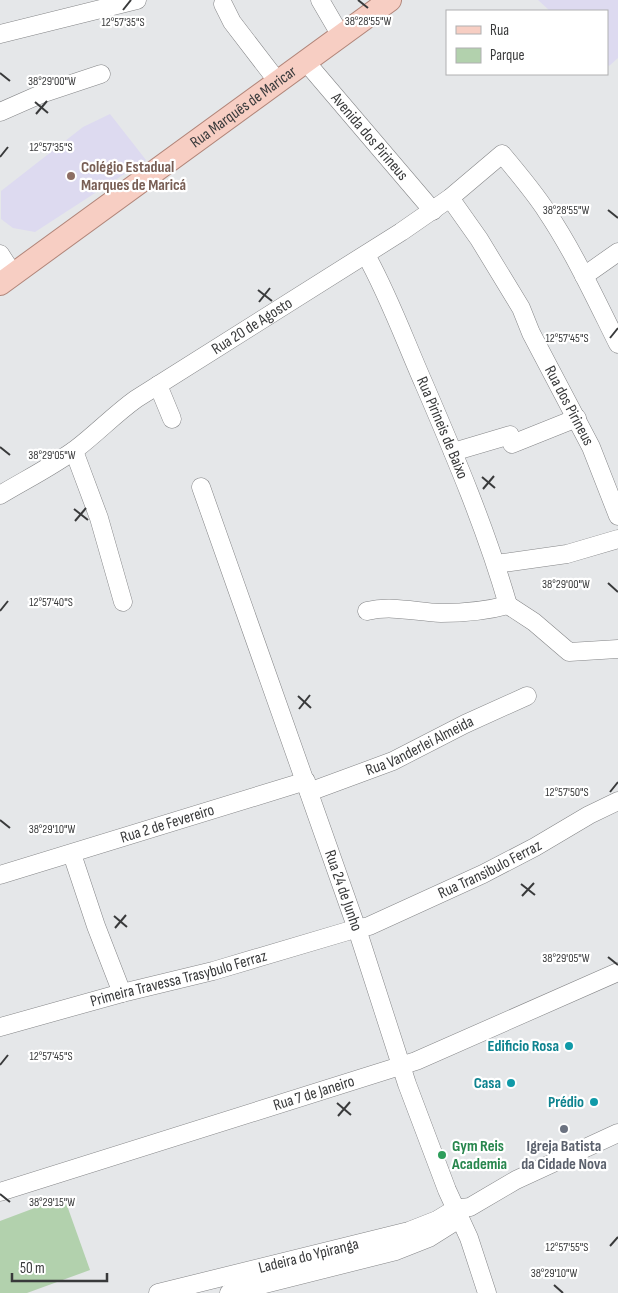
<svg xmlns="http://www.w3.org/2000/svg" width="618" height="1293" font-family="'Sofia Sans Condensed',sans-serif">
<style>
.education{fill:#dddaf0}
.green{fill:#b2d1ad}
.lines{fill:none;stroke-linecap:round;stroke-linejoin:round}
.minor-casing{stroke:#848587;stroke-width:19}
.major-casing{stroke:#b18579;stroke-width:24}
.minor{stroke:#fff;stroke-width:18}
.major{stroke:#f7cec3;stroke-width:22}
.ticks{fill:none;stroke:#393a3b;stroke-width:2}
.education-dot{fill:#8d6e63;stroke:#fff;stroke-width:2}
.culture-dot{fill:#0f9aa8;stroke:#fff;stroke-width:2}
.worship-dot{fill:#6b7280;stroke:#fff;stroke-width:2}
.leisure-dot{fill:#2e9e5b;stroke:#fff;stroke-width:2}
.labels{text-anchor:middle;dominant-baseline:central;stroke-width:4.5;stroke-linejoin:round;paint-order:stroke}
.street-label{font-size:16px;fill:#393a3b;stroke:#fff}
.education-label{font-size:16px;font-weight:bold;fill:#785e54;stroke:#fff;text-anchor:start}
.culture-label{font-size:16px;font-weight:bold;fill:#0d838f;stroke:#fff;text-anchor:end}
.leisure-label{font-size:16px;font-weight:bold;fill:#27864d;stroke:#fff;text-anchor:start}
.worship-label{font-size:16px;font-weight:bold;fill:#5b616d;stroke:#fff}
.ticks-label{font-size:12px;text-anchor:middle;fill:#393a3b;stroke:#fff;stroke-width:4.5;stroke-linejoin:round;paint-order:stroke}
</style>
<rect width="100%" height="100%" fill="#e5e7e9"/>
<path class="education" d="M 538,0 L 618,0 L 618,58 L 609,66 L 607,64 L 607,11 L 550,11 Z
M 110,114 L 146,160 L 35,232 L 13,228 L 1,219 L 1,191 L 83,127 Z"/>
<path class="green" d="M 64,1197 L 90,1270 L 27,1293 L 0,1293 L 0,1221 Z"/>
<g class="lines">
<defs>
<g id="minor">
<path d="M 320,0 L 341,36"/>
<path d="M 223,4 L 232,22 L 278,82"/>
<path d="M 0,34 L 137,0"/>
<path id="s1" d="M 306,62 L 433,211"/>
<path d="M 0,112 L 41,94 L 101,74"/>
<path id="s2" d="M 450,198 L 479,239 L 521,308 L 531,333 L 591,447 L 618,516"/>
<path d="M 0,254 L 13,274"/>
<path id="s3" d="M 366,255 C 389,296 405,341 424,384 C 455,456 486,529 508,605"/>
<path d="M 584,276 L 618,252"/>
<path d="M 158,385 L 172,419"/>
<path d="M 74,451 L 99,518 L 123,602"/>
<path d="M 453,452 L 510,435 L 512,444 L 577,418"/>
<path id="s4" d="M 201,487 L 357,929 L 407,1084 L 447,1190 L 469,1238 L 487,1293"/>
<path id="s5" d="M 0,495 C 25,480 53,466 76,449 C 97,433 115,414 136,399 L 401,232 L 450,198 L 502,154 C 518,173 534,192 547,212 C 575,254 596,300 618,344"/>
<path d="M 496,564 L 567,554 L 618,539"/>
<path d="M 508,605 L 534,622 L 569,652 L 618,649"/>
<path d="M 367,611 C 392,605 416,612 441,613 C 463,613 487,611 508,605"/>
<path id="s6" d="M 309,792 L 393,761 L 465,724 L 527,696"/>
<path d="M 72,854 L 96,926 L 122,993"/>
<path id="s7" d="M 0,875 L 306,781"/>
<path id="s8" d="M 0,1027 L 122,993 L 213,971 L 348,931 L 369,926 L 483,874 L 535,847 L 589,815 L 618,801"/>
<path id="s9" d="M 0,1192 L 416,1061 L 618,972"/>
<path id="s10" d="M 158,1293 L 409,1231 L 437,1220 L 455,1209 L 470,1207 L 516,1180 L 618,1133"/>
<path d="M 229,1293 L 396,1251 L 429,1238 L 456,1221"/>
</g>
<g id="major">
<path id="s11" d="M 0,284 L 390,0"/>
</g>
</defs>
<use href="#minor" class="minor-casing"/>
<use href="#major" class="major-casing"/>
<use href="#minor" class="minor"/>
<use href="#major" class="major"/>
</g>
<path class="ticks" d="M 358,0 L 368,8M 123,10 L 131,0M 0,73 L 10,81M 35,102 L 48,113M 36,114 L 47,101M 0,157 L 8,147M 608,210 L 618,218M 258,290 L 272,301M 259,302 L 270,288M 610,338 L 618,328M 0,447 L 10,455M 482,477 L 495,488M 483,489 L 494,476M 74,509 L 88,520M 75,521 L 86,508M 608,583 L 618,592M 0,611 L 8,601M 298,696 L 311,708M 299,709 L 310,695M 610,792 L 618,782M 0,820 L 10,828M 521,884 L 535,895M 522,896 L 534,883M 114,916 L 127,927M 115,928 L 126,915M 608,957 L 618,965M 0,1065 L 8,1055M 337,1103 L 351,1115M 338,1116 L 350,1102M 0,1194 L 10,1202M 610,1246 L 618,1237M 554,1285 L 563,1293"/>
<circle class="education-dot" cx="71" cy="176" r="5"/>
<g class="culture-dot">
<circle cx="569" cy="1046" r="5"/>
<circle cx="511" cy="1083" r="5"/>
<circle cx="594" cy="1102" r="5"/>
</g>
<circle class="worship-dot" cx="564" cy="1129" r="5"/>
<circle class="leisure-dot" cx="442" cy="1155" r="5"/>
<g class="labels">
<g class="street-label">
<text stroke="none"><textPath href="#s11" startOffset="301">Rua Marquês de Maricar</textPath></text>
<text stroke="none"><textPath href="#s1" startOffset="98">Avenida dos Pirineus</textPath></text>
<text stroke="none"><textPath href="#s5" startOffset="304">Rua 20 de Agosto</textPath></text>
<text stroke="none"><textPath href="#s2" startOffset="240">Rua dos Pirineus</textPath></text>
<text stroke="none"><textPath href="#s3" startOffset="189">Rua Pirineis de Baixo</textPath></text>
<text stroke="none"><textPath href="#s6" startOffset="120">Rua Vanderlei Almeida</textPath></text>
<text stroke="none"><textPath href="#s7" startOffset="175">Rua 2 de Fevereiro</textPath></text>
<text stroke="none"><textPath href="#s8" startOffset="516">Rua Transibulo Ferraz</textPath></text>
<text stroke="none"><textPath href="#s4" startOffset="428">Rua 24 de Junho</textPath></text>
<text stroke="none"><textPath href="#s8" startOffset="185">Primeira Travessa Trasybulo Ferraz</textPath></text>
<text stroke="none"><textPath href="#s9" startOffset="329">Rua 7 de Janeiro</textPath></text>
<text stroke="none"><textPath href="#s10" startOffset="155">Ladeira do Ypiranga</textPath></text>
</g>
<g class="education-label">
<text x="81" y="167">Colégio Estadual<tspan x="81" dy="18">Marques de Maricá</tspan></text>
</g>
<g class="culture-label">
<text x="559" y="1046">Edificio Rosa</text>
<text x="501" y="1083">Casa</text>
<text x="584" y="1102">Prédio</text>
</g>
<g class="leisure-label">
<text x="452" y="1146">Gym Reis<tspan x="452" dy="18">Academia</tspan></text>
</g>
<g class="worship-label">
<text x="564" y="1146">Igreja Batista<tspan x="564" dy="18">da Cidade Nova</tspan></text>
</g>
</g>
<g class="ticks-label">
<text x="368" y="25">38°28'55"W</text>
<text x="123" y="26">12°57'35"S</text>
<text x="52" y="85">38°29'00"W</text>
<text x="51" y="151">12°57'35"S</text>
<text x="566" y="214">38°28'55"W</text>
<text x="567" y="342">12°57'45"S</text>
<text x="52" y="459">38°29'05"W</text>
<text x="566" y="588">38°29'00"W</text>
<text x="51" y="606">12°57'40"S</text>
<text x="567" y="796">12°57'50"S</text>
<text x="52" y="833">38°29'10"W</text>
<text x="566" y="962">38°29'05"W</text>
<text x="51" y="1060">12°57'45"S</text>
<text x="52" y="1206">38°29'15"W</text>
<text x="567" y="1251">12°57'55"S</text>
<text x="554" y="1277">38°29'10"W</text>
</g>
<rect x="446" y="10" width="162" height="65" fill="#ffffff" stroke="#b0b0b1"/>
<rect x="456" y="26" width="25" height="8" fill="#f7cec3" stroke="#b0b0b1"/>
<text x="490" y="35" font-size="15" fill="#393a3b">Rua</text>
<rect x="456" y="48" width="25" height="15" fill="#b2d1ad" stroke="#b0b0b1"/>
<text x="490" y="60" font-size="15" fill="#393a3b">Parque</text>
<path d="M12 1273v8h95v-8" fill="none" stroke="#393a3b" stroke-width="2.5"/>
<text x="20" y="1273" font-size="15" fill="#393a3b" stroke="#ffffff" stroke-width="4" paint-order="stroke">50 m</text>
</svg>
